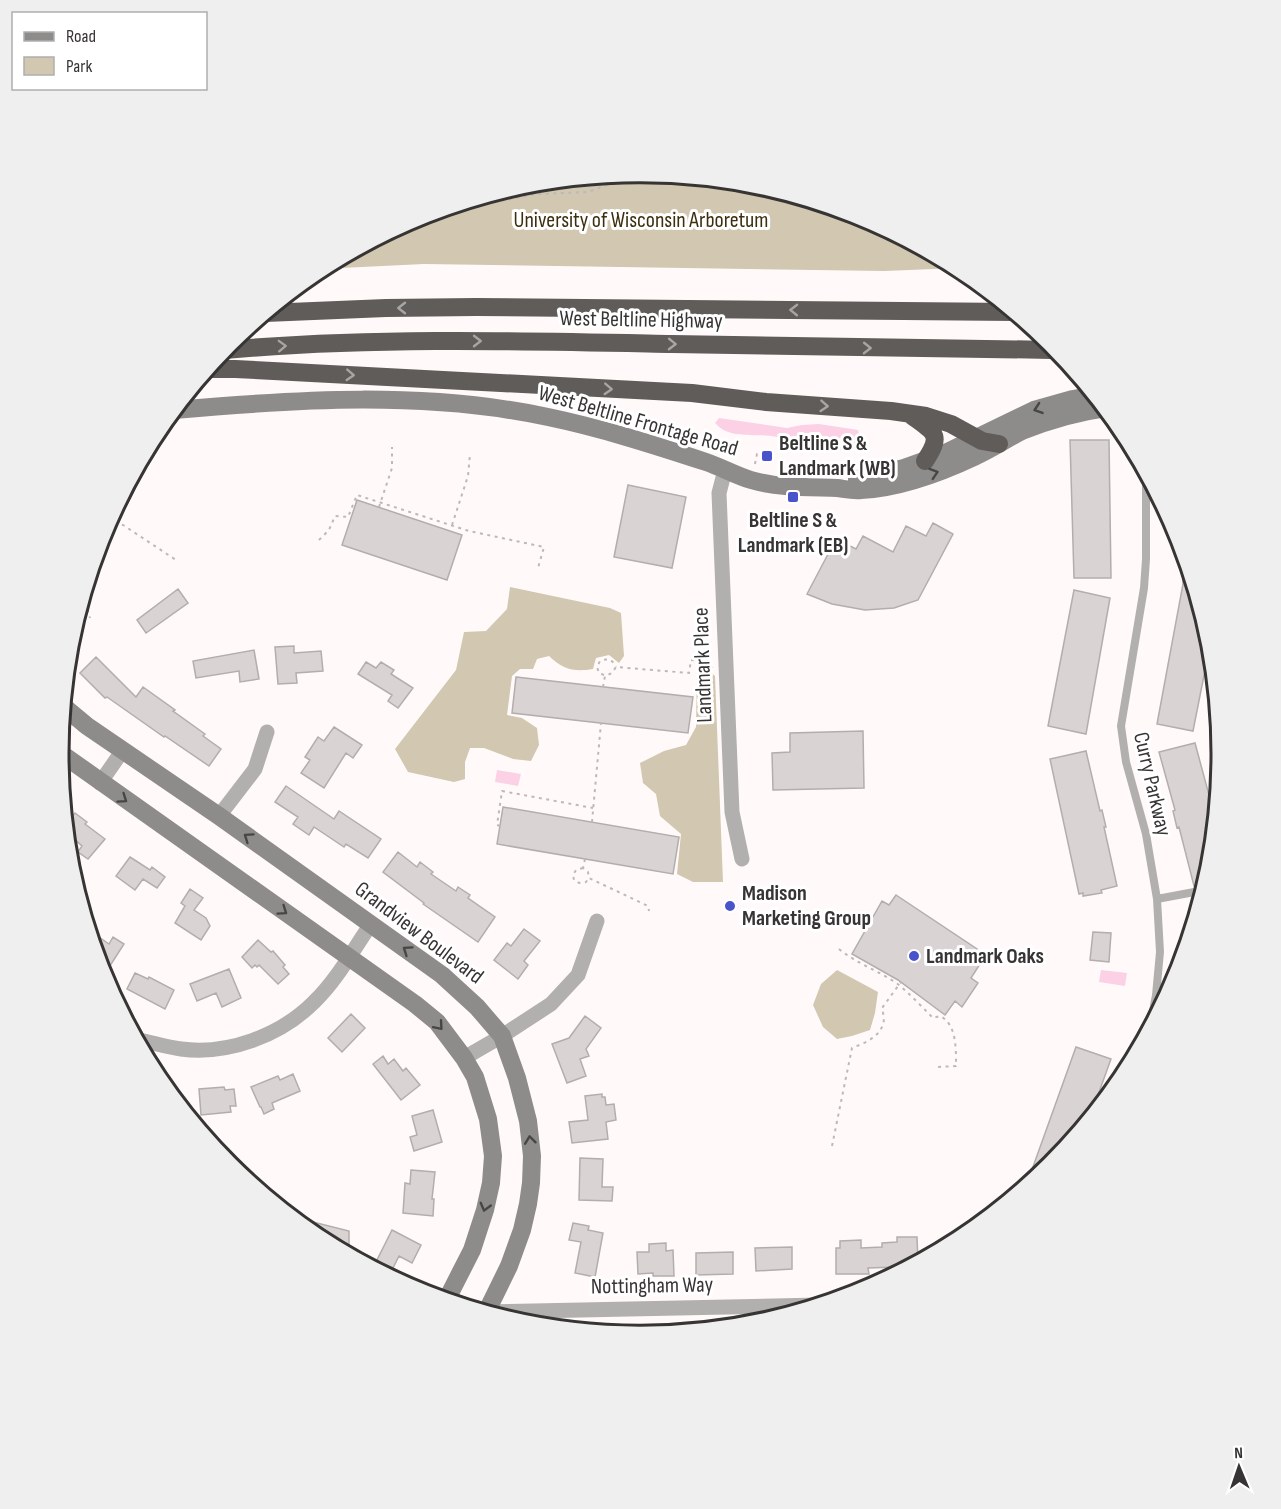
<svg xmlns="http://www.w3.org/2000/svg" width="1281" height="1509" font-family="'Sofia Sans Condensed',sans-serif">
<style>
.green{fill:#d2c7b0}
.water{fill:#fcd0e5}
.building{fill:#d9d3d4;stroke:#b3aeae;stroke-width:1.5}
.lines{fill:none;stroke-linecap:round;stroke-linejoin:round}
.path{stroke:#bdb9b8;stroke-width:2;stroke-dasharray:3 4.5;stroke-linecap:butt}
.lane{stroke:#b2b0af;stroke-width:8}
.street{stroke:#b2b0af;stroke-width:15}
.secondary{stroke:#8e8c8a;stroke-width:18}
.highway{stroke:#605c59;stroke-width:18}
.oneway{stroke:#a8a5a4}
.oneway2{stroke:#484645}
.poi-dot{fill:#4a54ca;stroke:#fff;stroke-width:2}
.labels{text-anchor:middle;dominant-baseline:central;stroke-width:6;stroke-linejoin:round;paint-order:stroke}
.park-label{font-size:22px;fill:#3c2e0e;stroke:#fff}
.street-label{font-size:22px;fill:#373534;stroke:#fff}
.poi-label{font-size:22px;font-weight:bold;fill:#373534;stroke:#fff;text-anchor:start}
.rim{fill:none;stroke:#373534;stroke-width:3}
</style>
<rect width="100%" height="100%" fill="#fffaf9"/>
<path class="green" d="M 641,173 L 754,184 L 864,217 L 959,268 L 884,271 L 424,264 L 320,269 L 418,217 L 527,184 Z
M 510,587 L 610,608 L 621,613 L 624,656 L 619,663 L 609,655 L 596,658 L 593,669 C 575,672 563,670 549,656 L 537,659 L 533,669 L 520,669 L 512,676 L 507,715 L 522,718 L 537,728 L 539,745 L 531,761 L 513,759 L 484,748 L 470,748 L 465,762 L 465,779 L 454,782 L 408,772 L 395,749 L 456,670 L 464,632 L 486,631 L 507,609 Z
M 707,669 L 715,676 L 723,882 L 693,882 L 677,874 L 681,834 L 660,816 L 656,794 L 643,783 L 640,763 L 664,751 L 686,745 L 696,727 L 697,672 Z
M 837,970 L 878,992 L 875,1013 L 870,1030 L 852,1036 L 837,1039 L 823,1027 L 813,1005 L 821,984 Z"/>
<path class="water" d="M 719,418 L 787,428 L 802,425 L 819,424 L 858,430 L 861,440 L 860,448 C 849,449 838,450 827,449 C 810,447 794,440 777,437 C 756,432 731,441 715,423 Z
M 497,770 L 521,774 L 518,786 L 495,782 Z
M 1101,970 L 1127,973 L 1125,986 L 1099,982 Z"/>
<path class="building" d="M 1070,440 L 1109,440 L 1111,578 L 1074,578 Z
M 628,485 L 686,497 L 672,568 L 614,557 Z
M 357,500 L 462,535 L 447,580 L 342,545 Z
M 933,523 L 953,534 L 918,600 L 894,608 L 865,610 L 832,604 L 807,594 L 836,539 L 856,549 L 863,536 L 893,552 L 906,526 L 926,536 Z
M 1182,558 L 1186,558 L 1211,640 L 1193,731 L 1157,724 L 1183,584 Z
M 178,589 L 188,603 L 146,633 L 137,620 Z
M 1074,590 L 1110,598 L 1086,734 L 1048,726 Z
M 294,646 L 294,653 L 321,651 L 323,671 L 296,673 L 297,683 L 278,684 L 275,647 Z
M 254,650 L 259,679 L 240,682 L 239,671 L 196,678 L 193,661 Z
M 96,657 L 136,697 L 143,687 L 175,710 L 173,711 L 205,734 L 203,736 L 221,749 L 209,766 L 165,736 L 164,737 L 107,697 L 105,698 L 80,673 Z
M 366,662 L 376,668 L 381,662 L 394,670 L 391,674 L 413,688 L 398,708 L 388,701 L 392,695 L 358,674 Z
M 516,677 L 693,697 L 688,733 L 512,713 Z
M 334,727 L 362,745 L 353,758 L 346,753 L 324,788 L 301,773 L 310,760 L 305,757 L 318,737 L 324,741 Z
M 863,731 L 864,788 L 773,790 L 772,753 L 790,752 L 790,733 Z
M 1195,743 L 1216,821 L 1211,868 L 1206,884 L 1194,886 L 1179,827 L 1177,828 L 1173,811 L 1175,810 L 1159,752 Z
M 1086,751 L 1100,811 L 1102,810 L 1106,827 L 1104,827 L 1117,886 L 1101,890 L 1102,893 L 1083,896 L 1083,893 L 1079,894 L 1050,759 Z
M 286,786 L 334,819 L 339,811 L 381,839 L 368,858 L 346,844 L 344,847 L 314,827 L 309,835 L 293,824 L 298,817 L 275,802 Z
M 503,807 L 679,837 L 673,874 L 497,844 Z
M 75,813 L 87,822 L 85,824 L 105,839 L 88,859 L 78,852 L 82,846 L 73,838 L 75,836 L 66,830 L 65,825 Z
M 398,852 L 417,867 L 420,862 L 433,872 L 431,874 L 456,891 L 458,887 L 470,895 L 468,898 L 495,917 L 478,942 L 423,904 L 424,903 L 383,872 Z
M 130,857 L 150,870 L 152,867 L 165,877 L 157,888 L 143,879 L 135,890 L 116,876 Z
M 190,889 L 203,898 L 194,910 L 206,918 L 210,926 L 201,940 L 175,923 L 185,906 L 181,903 Z
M 896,895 L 977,949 L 971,958 L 980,964 L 971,978 L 978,983 L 962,1007 L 955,1001 L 945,1015 L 898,980 L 852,954 L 882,901 L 889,905 Z
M 524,929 L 540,941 L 524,961 L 528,965 L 518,979 L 494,960 L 507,943 L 511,946 Z
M 89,930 L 109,944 L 113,937 L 124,944 L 106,972 L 100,969 Z
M 1093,932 L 1111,933 L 1109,962 L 1090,960 Z
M 258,940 L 271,952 L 273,951 L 285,965 L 283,967 L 289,974 L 278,984 L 259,965 L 257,967 L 255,965 L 252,968 L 242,957 Z
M 229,969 L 241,998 L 222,1007 L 216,993 L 197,1001 L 190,984 Z
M 135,973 L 148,979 L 149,977 L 174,990 L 165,1009 L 127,989 Z
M 351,1014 L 365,1028 L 342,1052 L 328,1038 Z
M 585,1016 L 601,1028 L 586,1049 L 589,1056 L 580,1059 L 586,1076 L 567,1083 L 552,1044 L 569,1038 Z
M 1076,1047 L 1111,1059 L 1090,1117 L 1091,1118 L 1052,1166 L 1025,1189 Z
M 383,1056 L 388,1064 L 394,1059 L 403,1071 L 406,1068 L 420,1085 L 401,1100 L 373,1064 Z
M 293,1074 L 300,1091 L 272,1103 L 274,1109 L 264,1114 L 261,1107 L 260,1107 L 251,1087 L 278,1076 L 280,1080 Z
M 224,1087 L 225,1090 L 234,1089 L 236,1106 L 230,1106 L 231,1112 L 201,1115 L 199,1089 Z
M 602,1094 L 602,1097 L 605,1097 L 606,1105 L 614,1104 L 616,1120 L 606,1122 L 608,1139 L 572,1143 L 569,1122 L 588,1120 L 585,1096 Z
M 433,1110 L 442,1142 L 414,1151 L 410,1137 L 417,1135 L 412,1116 Z
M 580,1158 L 603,1159 L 602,1187 L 613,1187 L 612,1201 L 579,1200 Z
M 411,1170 L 435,1172 L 432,1199 L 434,1199 L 433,1216 L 403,1213 L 405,1183 L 410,1184 Z
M 313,1222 L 349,1231 L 349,1247 L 333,1247 L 317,1238 L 310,1233 Z
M 573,1223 L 589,1226 L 588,1230 L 603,1233 L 595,1277 L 575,1273 L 581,1242 L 569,1240 Z
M 392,1230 L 421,1245 L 412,1263 L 399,1256 L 390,1274 L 374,1266 Z
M 897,1237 L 917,1237 L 918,1263 L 908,1269 L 898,1269 L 898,1267 L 868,1268 L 869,1274 L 836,1274 L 836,1248 L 840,1248 L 840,1241 L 861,1240 L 861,1248 L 882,1247 L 882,1243 L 897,1242 Z
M 666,1243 L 666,1251 L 673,1250 L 674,1276 L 653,1276 L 653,1273 L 638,1274 L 637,1252 L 649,1252 L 649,1244 Z
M 792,1247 L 792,1269 L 756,1271 L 755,1248 Z
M 733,1252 L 733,1274 L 696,1275 L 696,1253 Z"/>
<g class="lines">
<path class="path" d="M 450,207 L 457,209 L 537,194 L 588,192 L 629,177 L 635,173
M 755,464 L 757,454 L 764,455
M 379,507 L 392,468 L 392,447
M 107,523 L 123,525 L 176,560
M 452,525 L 468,476 L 470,454
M 319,540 L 329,530 L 335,516 L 348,517 L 357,495 L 469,531 L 544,547 L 538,568
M 83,595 L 90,618
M 604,675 L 599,673 L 597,667 L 600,661 C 608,658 612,659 616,667
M 603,687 L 605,676 L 612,673 L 616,667 L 689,673 L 691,660 L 708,662 L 712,668
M 592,822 L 601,723
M 500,826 L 497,825 L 502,791 L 593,808
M 585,859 L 583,868 L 588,872 L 589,878 L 648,906 L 649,911
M 583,868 L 576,870 L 573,875 L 574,880 L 579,883 L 586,882 L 589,878
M 839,949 C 857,964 880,971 899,985 C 911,995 922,1007 933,1018 L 940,1016 C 957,1024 956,1050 956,1066 L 937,1067
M 832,1146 L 852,1048 C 864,1043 879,1038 883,1024 C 885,1020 883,1013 882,1008 L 901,982"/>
<path class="lane" d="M 1146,472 L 1146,559 L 1144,588 L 1121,726 L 1126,762 L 1146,834 L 1157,899 L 1160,952 L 1156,995 L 1149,1033
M 1218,707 L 1215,738 L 1220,775
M 1157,899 L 1205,890"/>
<path class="street" d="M 725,470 L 719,493 L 732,812 L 742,859
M 100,783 L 123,750
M 219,816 L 255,769 L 267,732
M 135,1037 L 140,1040 C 154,1043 167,1047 181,1049 C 228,1055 280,1036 314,1002 C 337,980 353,950 371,924
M 464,1058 L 502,1036 L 551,1004 L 578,975 L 597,921
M 485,1312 L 819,1305"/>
<path class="secondary" d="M 174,410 C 298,399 426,391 548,417 C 601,428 654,445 706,462 C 721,467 735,475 751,480 C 778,488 808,487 837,488 C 845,489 853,491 861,490 C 900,488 940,473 976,456 C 992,449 1006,439 1022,431 C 1049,420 1077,412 1106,408
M 857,479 L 904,468 L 943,454 L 1034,410 L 1073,399 L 1095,395
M 63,706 L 87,726 L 219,816 L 442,975 L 477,1007 L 502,1036 L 517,1078 L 528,1121 L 532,1156 L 531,1183 L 528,1204 L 522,1230 L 509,1266 L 486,1313
M 59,752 L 415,1004 L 437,1022 L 464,1058 L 475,1077 L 488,1119 L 493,1156 L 491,1183 L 485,1210 L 472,1250 L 446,1301"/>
<path class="highway" d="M 265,313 L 386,308 L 476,307 L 1015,312
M 224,350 C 373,337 523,341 672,344 C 801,347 929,348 1057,350
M 208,369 L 235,369 L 692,393 L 766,402 L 891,411 L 926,416 L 951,424 L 982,441 L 999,444
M 912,416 C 936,433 942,435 925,461"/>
</g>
<defs><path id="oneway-chevron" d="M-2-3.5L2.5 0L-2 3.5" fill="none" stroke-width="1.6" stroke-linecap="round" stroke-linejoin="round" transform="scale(1.5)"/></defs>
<g class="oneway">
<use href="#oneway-chevron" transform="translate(402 308) rotate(180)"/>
<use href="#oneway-chevron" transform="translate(794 310) rotate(-179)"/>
<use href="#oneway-chevron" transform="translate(477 341)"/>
<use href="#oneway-chevron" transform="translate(672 344) rotate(1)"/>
<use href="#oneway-chevron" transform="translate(282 346) rotate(-2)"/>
<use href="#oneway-chevron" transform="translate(867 348) rotate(1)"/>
<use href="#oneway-chevron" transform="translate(350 375) rotate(3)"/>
<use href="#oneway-chevron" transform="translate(608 389) rotate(3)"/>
<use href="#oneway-chevron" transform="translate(824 406) rotate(4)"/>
</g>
<g class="oneway2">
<use href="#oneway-chevron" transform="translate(1038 409) rotate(161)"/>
<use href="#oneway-chevron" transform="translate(934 473) rotate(-18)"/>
<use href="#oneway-chevron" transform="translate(123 799) rotate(35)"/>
<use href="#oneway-chevron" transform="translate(248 837) rotate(-145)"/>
<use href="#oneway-chevron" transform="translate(283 911) rotate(35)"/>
<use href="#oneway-chevron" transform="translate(407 950) rotate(-145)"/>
<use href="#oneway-chevron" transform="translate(439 1026) rotate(49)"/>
<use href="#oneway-chevron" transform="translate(530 1140) rotate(-97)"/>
<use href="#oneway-chevron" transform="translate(485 1207) rotate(105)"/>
</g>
<g class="poi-dot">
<rect x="761" y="450" width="12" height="12" rx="3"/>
<rect x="787" y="491" width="12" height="12" rx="3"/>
<circle cx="730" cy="906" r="6"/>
<circle cx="914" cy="956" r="6"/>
</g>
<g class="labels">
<g class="park-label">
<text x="641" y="220">University of Wisconsin Arboretum</text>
</g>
<g class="street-label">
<text transform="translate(641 320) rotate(1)">West Beltline Highway</text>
<text transform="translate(638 421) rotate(16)">West Beltline Frontage Road</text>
<text transform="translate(703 665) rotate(-92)">Landmark Place</text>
<text transform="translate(1152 784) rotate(77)">Curry Parkway</text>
<text transform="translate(419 933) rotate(37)">Grandview Boulevard</text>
<text transform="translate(652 1286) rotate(-1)">Nottingham Way</text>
</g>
<g class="poi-label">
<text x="779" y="443">Beltline S &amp;<tspan x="779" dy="25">Landmark (WB)</tspan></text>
<text x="793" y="520" text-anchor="middle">Beltline S &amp;<tspan x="793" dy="25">Landmark (EB)</tspan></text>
<text x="742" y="893">Madison<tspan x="742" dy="25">Marketing Group</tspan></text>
<text x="926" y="956">Landmark Oaks</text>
</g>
</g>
<path d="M0 0H1281V1509H0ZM69 754a571 571 0 1 1 1142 0a571 571 0 1 1-1142 0Z" fill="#efefef" fill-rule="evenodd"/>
<path class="rim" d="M69 754a571 571 0 1 1 1142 0a571 571 0 1 1-1142 0Z"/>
<rect x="12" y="12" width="195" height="78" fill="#ffffff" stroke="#afaeae" stroke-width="1.5"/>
<rect x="24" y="32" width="30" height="9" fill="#8e8c8a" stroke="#afaeae" stroke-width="1.5"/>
<text x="66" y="42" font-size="18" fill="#373534">Road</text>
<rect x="24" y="57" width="30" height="18" fill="#d2c7b0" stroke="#afaeae" stroke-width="1.5"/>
<text x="66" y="72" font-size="18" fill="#373534">Park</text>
<g transform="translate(1239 1467) rotate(358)" stroke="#ffffff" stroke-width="4.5" paint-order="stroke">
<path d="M0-4.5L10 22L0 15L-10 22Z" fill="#373534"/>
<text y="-9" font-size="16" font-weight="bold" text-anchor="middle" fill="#373534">N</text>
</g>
</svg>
